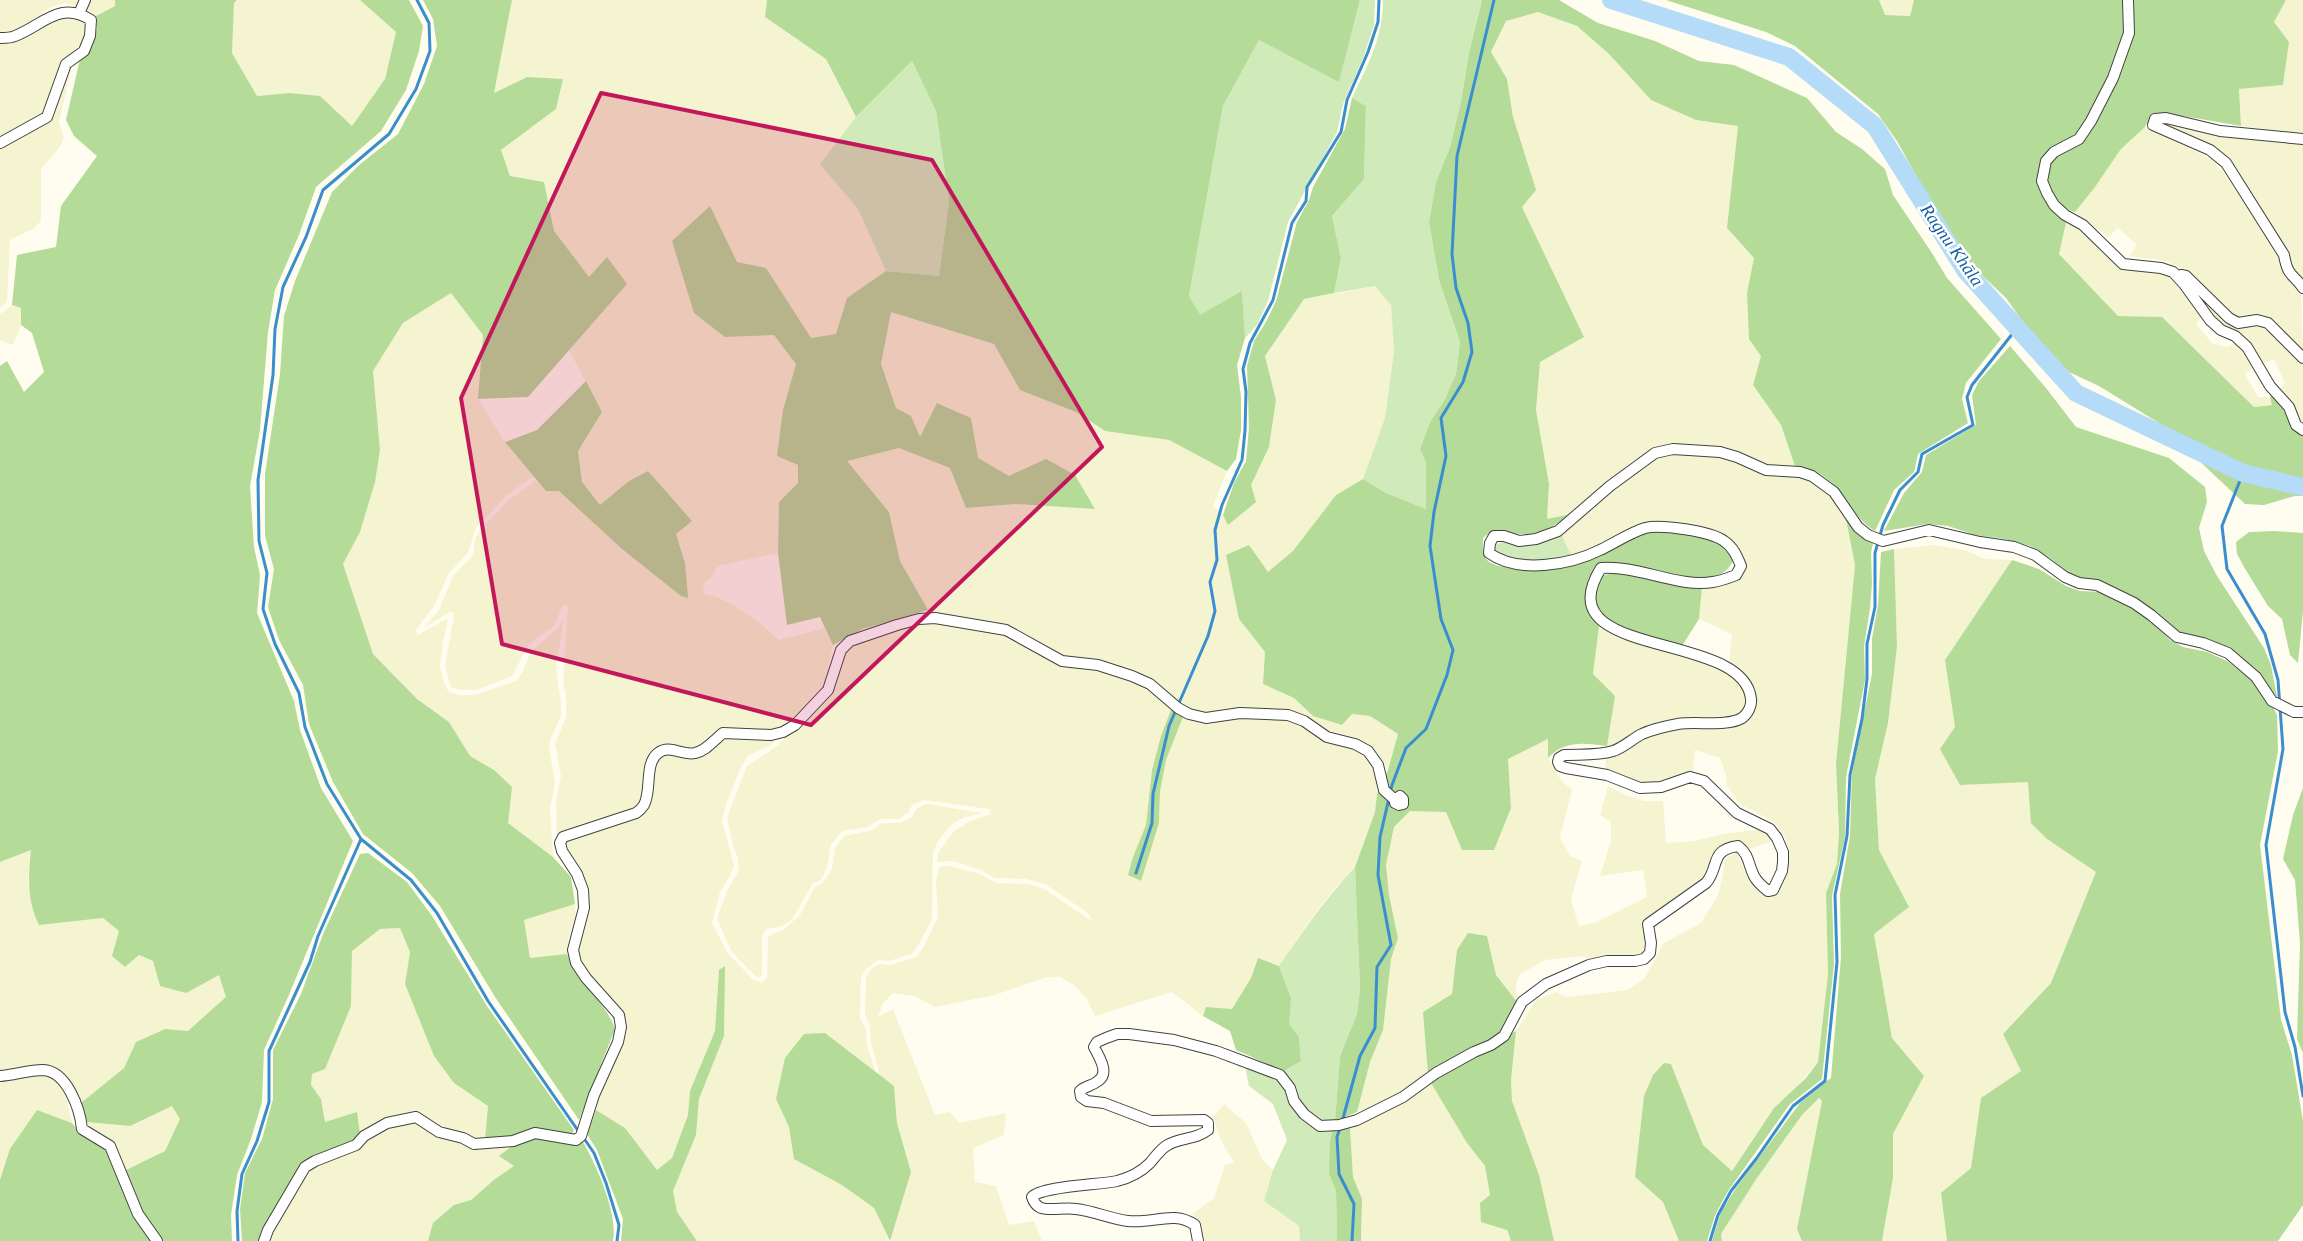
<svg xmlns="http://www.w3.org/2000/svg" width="2303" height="1241" font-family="Georgia,serif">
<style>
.farmland{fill:#f5f4d0}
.green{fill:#d1eab9}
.forest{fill:#b4db98}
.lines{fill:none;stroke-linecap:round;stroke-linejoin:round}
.stream{stroke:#3a8ecf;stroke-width:3}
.river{stroke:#b4dbf7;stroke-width:18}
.minor-casing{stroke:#424242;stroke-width:12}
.minor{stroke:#fff;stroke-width:10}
.marked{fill:#c2185b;fill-opacity:0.2;stroke:#c2185b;stroke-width:4;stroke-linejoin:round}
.labels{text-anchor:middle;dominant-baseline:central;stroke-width:5;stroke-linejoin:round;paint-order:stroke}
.water-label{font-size:18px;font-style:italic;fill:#165fa3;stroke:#fff}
</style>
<rect width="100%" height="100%" fill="#fffdf0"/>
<path class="farmland" d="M 0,0 L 82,0 L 78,6 L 65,3 L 51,7 L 14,34 L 0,36 Z
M 88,0 L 115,0 L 116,6 L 96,16 L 85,7 Z
M 237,0 L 360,0 L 396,32 L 385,79 L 352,126 L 320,96 L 290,93 L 257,96 L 232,53 L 234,3 Z
M 512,0 L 767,0 L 765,17 L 826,59 L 856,117 L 821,164 L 858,209 L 886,271 L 847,298 L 836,334 L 810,338 L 766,268 L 737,262 L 710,207 L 725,337 L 774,335 L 796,364 L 783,410 L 798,464 L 798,483 L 779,502 L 778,553 L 718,566 L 711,578 L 704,583 L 703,593 L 717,597 L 735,606 L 760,623 L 779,640 L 825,628 L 833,645 L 826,677 L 822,690 L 789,724 L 778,729 L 768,732 L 742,731 L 730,727 L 719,730 L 711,739 L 693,750 L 658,749 L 638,807 L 557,842 L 556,802 L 561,776 L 555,744 L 566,717 L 566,696 L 563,684 L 568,605 L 563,605 L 554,626 L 529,644 L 512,676 L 477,690 L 461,690 L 451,687 L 445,666 L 454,614 L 451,611 L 424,628 L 439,610 L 453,576 L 473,555 L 475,539 L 480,530 L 509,500 L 536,480 L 546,491 L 559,491 L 622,549 L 681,596 L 687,598 L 685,563 L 676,534 L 692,521 L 648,471 L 629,481 L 600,505 L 582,482 L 578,451 L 602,412 L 569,350 L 627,284 L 589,277 L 554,231 L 544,182 L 510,176 L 501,150 L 556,109 L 527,77 L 494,93 Z
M 1879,0 L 1914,0 L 1910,16 L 1885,15 Z
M 2286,0 L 2303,0 L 2303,134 L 2241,126 L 2239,89 L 2283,85 L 2289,42 L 2274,22 Z
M 1538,12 L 1577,26 L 1609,54 L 1651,100 L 1696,120 L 1738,126 L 1727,228 L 1754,258 L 1747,293 L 1749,309 L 1761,356 L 1753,385 L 1781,425 L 1796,469 L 1765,467 L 1739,454 L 1652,451 L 1631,462 L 1572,514 L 1547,520 L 1549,484 L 1536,410 L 1540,362 L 1584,337 L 1522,207 L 1513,117 L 1507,79 L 1491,52 L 1506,21 Z
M 78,14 L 88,25 L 82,48 L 69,57 L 47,110 L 40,117 L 0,139 L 0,41 L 44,18 Z
M 72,65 L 59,122 L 64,138 L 59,148 L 41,169 L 41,221 L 33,229 L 10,240 L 7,302 L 0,308 L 0,145 L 35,130 L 49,119 L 68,66 Z
M 2164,120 L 2199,131 L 2303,142 L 2303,285 L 2226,158 L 2163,127 Z
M 2145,127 L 2211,159 L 2223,172 L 2283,260 L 2284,276 L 2301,291 L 2303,351 L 2283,332 L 2240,318 L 2225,310 L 2184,271 L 2166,261 L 2129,256 L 2137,245 L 2118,228 L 2108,237 L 2075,212 L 2095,187 L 2121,149 Z
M 2067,218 L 2106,252 L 2114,263 L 2129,269 L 2168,274 L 2201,317 L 2196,324 L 2213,344 L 2228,347 L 2235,343 L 2253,369 L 2245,374 L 2258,397 L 2270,397 L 2273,405 L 2254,407 L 2162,317 L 2118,316 L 2059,254 Z
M 2189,281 L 2246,325 L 2264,325 L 2303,365 L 2303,424 L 2288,400 L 2278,390 L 2285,383 L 2274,359 L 2260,365 L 2211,316 Z
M 1375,286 L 1391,305 L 1394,352 L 1385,418 L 1363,479 L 1336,495 L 1293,551 L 1268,572 L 1239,619 L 1265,652 L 1263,684 L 1294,698 L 1313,716 L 1352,714 L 1370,716 L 1398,734 L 1388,770 L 1378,753 L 1354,737 L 1326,730 L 1310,720 L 1203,712 L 1189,709 L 1153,679 L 1092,659 L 1064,657 L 1032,642 L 928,610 L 900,561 L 889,511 L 846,461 L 899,448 L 951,468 L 966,508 L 1015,504 L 1094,509 L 1009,476 L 977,458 L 971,418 L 938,403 L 920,438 L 911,416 L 896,408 L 881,364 L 891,312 L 994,344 L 1020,390 L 1076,412 L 1105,431 L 1169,440 L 1227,471 L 1213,506 L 1223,515 L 1229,525 L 1251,485 L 1269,447 L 1276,400 L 1265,356 L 1304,299 Z
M 451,293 L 483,335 L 478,399 L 505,442 L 534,476 L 507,495 L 476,528 L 468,553 L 449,573 L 434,606 L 416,630 L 418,635 L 448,618 L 443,642 L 440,667 L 444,682 L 448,691 L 458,695 L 474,695 L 516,681 L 522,673 L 531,651 L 558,629 L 564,617 L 556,669 L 561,703 L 561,716 L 550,740 L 549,748 L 555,783 L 550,808 L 553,857 L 508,823 L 494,770 L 470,756 L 449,722 L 417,699 L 373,654 L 343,564 L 360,532 L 375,482 L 380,450 L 373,371 L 403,323 Z
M 12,305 L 21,308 L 21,325 L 13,345 L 0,340 L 0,314 Z
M 1679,454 L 1723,456 L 1766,475 L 1805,478 L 1818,486 L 1838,504 L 1846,519 L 1855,564 L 1836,764 L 1839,831 L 1837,864 L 1826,893 L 1828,974 L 1818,1062 L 1756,1134 L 1732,1171 L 1703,1145 L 1671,1064 L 1635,1177 L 1663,1202 L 1679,1241 L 1554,1241 L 1512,1101 L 1511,1080 L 1516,1031 L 1536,1000 L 1557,992 L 1567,997 L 1627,990 L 1644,979 L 1664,943 L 1702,922 L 1719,893 L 1726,858 L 1737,853 L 1744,870 L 1757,891 L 1770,897 L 1783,883 L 1789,869 L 1789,850 L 1785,837 L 1774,822 L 1740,804 L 1727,786 L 1726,775 L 1720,758 L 1695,750 L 1693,771 L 1640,786 L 1605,770 L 1606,756 L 1643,736 L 1678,727 L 1746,719 L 1756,707 L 1755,692 L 1746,677 L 1729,664 L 1732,634 L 1699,619 L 1702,587 L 1737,577 L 1735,548 L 1716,531 L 1644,524 L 1619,534 L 1596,548 L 1571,555 L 1561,533 L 1615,486 L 1662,455 Z
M 1934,545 L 1964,550 L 1985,559 L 2012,560 L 1945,660 L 1955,727 L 1960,785 L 2028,781 L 2047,839 L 2096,872 L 2051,983 L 2003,1034 L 2021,1071 L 1981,1098 L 1971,1168 L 1941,1193 L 1947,1241 L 1882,1241 L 1893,1178 L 1893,1134 L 1924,1076 L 1892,1038 L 1874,933 L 1909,907 L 1879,850 L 1875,779 L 1888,723 L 1897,647 L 1894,549 Z
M 937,622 L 1004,634 L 1029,648 L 1099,667 L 1150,688 L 1172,707 L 1161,736 L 1152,770 L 1146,825 L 1133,857 L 1128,875 L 1140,881 L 1159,823 L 1160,792 L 1166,760 L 1183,717 L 1195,720 L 1210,721 L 1242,717 L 1287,719 L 1301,724 L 1326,742 L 1353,747 L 1365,754 L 1374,766 L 1379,788 L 1377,794 L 1375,812 L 1355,867 L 1334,889 L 1308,923 L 1279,966 L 1258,958 L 1251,978 L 1232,1009 L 1206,1007 L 1203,1016 L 1172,992 L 1095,1016 L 1087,999 L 1075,986 L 1060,977 L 1047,977 L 995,995 L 935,1007 L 914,996 L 893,993 L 883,1003 L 878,1017 L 893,1009 L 935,1115 L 950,1112 L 959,1123 L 1006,1113 L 1004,1135 L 973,1148 L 975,1182 L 996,1186 L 1009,1225 L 1034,1221 L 1042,1241 L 890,1241 L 911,1172 L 897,1123 L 894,1086 L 880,1076 L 871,1043 L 870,1025 L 865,1015 L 866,977 L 871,969 L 879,964 L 890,965 L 916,957 L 923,948 L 938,917 L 936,882 L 939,868 L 946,865 L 980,874 L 996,883 L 1029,884 L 1044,889 L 1092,921 L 1088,913 L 1045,884 L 1026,879 L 995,878 L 980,870 L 953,861 L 937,862 L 938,853 L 953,832 L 970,821 L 991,814 L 989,809 L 924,800 L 912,805 L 908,813 L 898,819 L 880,819 L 868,827 L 842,831 L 831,844 L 827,868 L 820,881 L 813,883 L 794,916 L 789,922 L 779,927 L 766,929 L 762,936 L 762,975 L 758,978 L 742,963 L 730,949 L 717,918 L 727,891 L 739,870 L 738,859 L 732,842 L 727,817 L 747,766 L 779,745 L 835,674 L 847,649 L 878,635 L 922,623 Z
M 1599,626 L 1635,641 L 1727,670 L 1741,685 L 1748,703 L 1739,715 L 1724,718 L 1676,719 L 1658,724 L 1615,745 L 1607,746 L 1615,696 L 1593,674 Z
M 732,737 L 778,737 L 771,745 L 748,756 L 742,765 L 726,804 L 722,821 L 734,865 L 731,874 L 720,892 L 712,923 L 727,952 L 752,979 L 762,983 L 767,977 L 768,936 L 783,930 L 800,915 L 815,887 L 822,884 L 832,869 L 835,848 L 845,836 L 872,830 L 882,823 L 900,823 L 912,817 L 916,809 L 927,804 L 982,813 L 963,818 L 951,825 L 938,841 L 933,852 L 932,920 L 916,949 L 911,954 L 889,961 L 878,960 L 865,970 L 861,977 L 860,1018 L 866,1029 L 867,1046 L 876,1073 L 825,1033 L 776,1099 L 789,1127 L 794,1159 L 842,1185 L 874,1208 L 889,1241 L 697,1241 L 677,1212 L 673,1191 L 696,1135 L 699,1099 L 724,1036 L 719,970 L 715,1031 L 690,1091 L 688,1115 L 672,1158 L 658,1171 L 625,1128 L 596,1110 L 599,1096 L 625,1030 L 578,958 L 577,946 L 587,907 L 564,845 L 568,839 L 634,818 L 655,762 L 661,755 L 675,753 Z
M 1548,739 L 1548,758 L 1562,782 L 1572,789 L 1560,838 L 1570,856 L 1582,861 L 1571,899 L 1579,926 L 1594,923 L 1647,897 L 1643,870 L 1600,876 L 1611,841 L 1611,822 L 1600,815 L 1608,786 L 1626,795 L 1644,801 L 1663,801 L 1666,843 L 1694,841 L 1723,834 L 1763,829 L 1772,841 L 1750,849 L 1738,842 L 1727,845 L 1706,878 L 1643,923 L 1648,948 L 1644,954 L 1589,961 L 1584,956 L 1545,960 L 1519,975 L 1516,985 L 1517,1002 L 1496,975 L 1487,936 L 1457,950 L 1452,994 L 1423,1012 L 1428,1074 L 1400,1093 L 1377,1105 L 1357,1112 L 1370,1062 L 1383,1030 L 1391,959 L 1398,938 L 1389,895 L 1386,865 L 1394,827 L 1410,811 L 1446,812 L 1462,850 L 1511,808 L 1508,759 Z
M 31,850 L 28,879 L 33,912 L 39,925 L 103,918 L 119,931 L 112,956 L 125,967 L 139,955 L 153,961 L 160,986 L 219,974 L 227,997 L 188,1031 L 165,1029 L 136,1042 L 124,1068 L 81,1103 L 72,1085 L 62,1074 L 0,1072 L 0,862 Z
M 575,904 L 576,919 L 569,937 L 567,954 L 530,958 L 524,920 Z
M 400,928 L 410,952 L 405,984 L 434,1056 L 454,1083 L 488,1106 L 485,1139 L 474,1140 L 440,1128 L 416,1113 L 360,1134 L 357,1113 L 325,1122 L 321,1099 L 311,1085 L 312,1074 L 351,1006 L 352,951 L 380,929 Z
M 45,1074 L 54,1078 L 64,1090 L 72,1123 L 37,1110 L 0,1180 L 0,1081 Z
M 1431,1083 L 1467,1143 L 1485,1166 L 1490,1195 L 1511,1241 L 1361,1241 L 1362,1199 L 1353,1177 L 1350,1128 Z
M 1818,1098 L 1822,1101 L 1797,1229 L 1802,1241 L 1722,1241 L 1721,1234 L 1757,1178 L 1802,1115 Z
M 1224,1104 L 1246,1123 L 1263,1161 L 1273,1170 L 1264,1201 L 1299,1226 L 1300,1241 L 1201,1241 L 1200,1227 L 1192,1214 L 1214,1198 L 1225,1165 L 1234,1163 L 1221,1140 L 1213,1118 Z
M 172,1106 L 181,1119 L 165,1151 L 126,1170 L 113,1143 L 88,1129 L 87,1122 L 130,1126 Z
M 416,1120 L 439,1136 L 515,1144 L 515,1166 L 495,1179 L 471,1200 L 454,1205 L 434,1223 L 428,1241 L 267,1241 L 307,1170 L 361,1145 L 387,1126 Z"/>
<path class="green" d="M 1360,0 L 1375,0 L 1374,25 L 1364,56 L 1343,104 L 1337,132 L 1288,222 L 1268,301 L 1257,325 L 1245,338 L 1242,292 L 1199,316 L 1189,296 L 1223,106 L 1259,40 L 1339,81 Z
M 1383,0 L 1482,0 L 1469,53 L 1461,102 L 1450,147 L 1436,182 L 1429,222 L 1439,280 L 1460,342 L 1456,374 L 1444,401 L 1430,422 L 1420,449 L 1426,463 L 1426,509 L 1386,493 L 1363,479 L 1385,418 L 1394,352 L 1391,305 L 1375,286 L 1334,293 L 1341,258 L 1332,216 L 1364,179 L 1366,106 L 1352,98 C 1368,64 1383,38 1383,0 Z
M 912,61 L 936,111 L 949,201 L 939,276 L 886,271 L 858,209 L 820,164 L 856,117 Z
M 1561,533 L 1571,555 L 1553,560 L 1533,561 L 1512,560 L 1494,551 L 1495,545 L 1502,542 L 1516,545 Z
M 1355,867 L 1360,988 L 1357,1014 L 1340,1056 L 1335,1121 L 1322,1123 L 1306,1112 L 1284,1071 L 1301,1061 L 1299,1037 L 1288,1024 L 1291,998 L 1279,966 C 1303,931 1326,898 1355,867 Z
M 1245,1066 C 1270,1075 1283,1073 1290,1101 L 1333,1129 L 1329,1174 L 1336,1191 L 1337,1241 L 1300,1241 L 1299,1226 L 1264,1201 L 1273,1170 L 1287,1140 L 1273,1104 L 1249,1086 Z"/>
<path class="forest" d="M 115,0 L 237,0 L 234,3 L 232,53 L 257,96 L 290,93 L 320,96 L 352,126 L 385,79 L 396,32 L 360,0 L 409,0 L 423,26 L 419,51 L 406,90 L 381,131 L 316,187 L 299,235 L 275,290 L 268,332 L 260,430 L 250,486 L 254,547 L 260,575 L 257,613 L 294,701 L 300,730 L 321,788 L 353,841 L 288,997 L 264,1050 L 262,1102 L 251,1139 L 237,1175 L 231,1215 L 232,1241 L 163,1241 C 142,1221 135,1196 126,1170 L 165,1151 L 180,1119 L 172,1106 L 130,1126 L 87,1122 L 81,1103 L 124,1068 L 136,1042 L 165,1029 L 188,1031 L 226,997 L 219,975 L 186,993 L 160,986 L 153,961 L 139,955 L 125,967 L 112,956 L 119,931 L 103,918 L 39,925 C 27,901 28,877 31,850 L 0,862 L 0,366 L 7,361 L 24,392 L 44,372 L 32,333 L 21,325 L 21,308 L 12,305 L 17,255 L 56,247 L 61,206 L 97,156 L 74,136 L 66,120 L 80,59 L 93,45 L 97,28 L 96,16 L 115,6 Z
M 423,0 L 512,0 L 494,93 L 527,77 L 563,79 L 556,109 L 501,150 L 510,176 L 544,182 L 554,231 L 589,277 L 607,257 L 627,284 L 528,397 L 478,399 L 483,335 L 451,293 L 403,323 L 373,371 L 380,450 L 375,482 L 360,532 L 343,564 L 373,654 L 417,699 L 449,722 L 470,756 L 494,770 L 512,787 L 508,823 L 553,857 L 571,877 L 575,904 L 524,920 L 530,958 L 567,954 C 577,983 605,1000 615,1029 L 579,1120 L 495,997 L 440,906 L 412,873 L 363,834 L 333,782 L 309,724 L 303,685 L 279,640 L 268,607 L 274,569 L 265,536 L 265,474 L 280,374 L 284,316 L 295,281 L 332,192 L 359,165 L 398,134 L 424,84 L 437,46 L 433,19 Z
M 767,0 L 1360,0 L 1339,82 L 1259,40 L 1223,106 L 1189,296 L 1200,315 L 1242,291 L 1245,338 L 1237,365 L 1241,397 L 1241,430 L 1236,459 L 1227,471 L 1169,440 L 1105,431 L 1076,412 L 1020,390 L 994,344 L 891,312 L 881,364 L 896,408 L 911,416 L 920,437 L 937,403 L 971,418 L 978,458 L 1009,476 L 1046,459 L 1075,475 L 1095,509 L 1015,504 L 966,508 L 950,468 L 899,448 L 847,461 L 889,512 L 900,561 L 928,610 L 863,629 L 833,645 L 820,617 L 787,625 L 778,553 L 779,502 L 798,483 L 798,465 L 777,456 L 783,410 L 796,364 L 774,335 L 725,337 L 694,313 L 672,241 L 710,206 L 737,262 L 766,268 L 811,338 L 836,334 L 847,298 L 886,271 L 939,276 L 949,201 L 936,111 L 912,61 L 856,117 L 826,59 L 765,17 Z
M 1482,0 L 1559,0 L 1598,23 L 1655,41 L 1699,61 L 1734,65 L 1807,98 L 1836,132 L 1862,149 L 1885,169 L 1893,195 L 1932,253 L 1947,278 L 2001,339 L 1966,383 L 1962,399 L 1968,423 L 1918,454 L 1914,472 L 1894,490 L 1875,531 C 1851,517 1842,484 1816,472 C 1811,469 1802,470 1796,469 L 1781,425 L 1753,385 L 1761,356 L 1749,339 L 1747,293 L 1754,258 L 1727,228 L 1738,126 L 1696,120 L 1651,100 L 1609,54 L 1577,26 L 1538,12 L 1506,21 L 1491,52 L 1507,79 L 1513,117 L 1536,190 L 1522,207 L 1584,337 L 1540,362 L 1536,410 L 1549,484 L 1547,519 L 1572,514 C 1557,524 1541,535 1521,534 C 1512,534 1503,531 1493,530 L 1483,538 C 1483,545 1482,553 1487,560 C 1491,564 1498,566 1504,567 C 1553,579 1600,543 1646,532 C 1668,526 1692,539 1714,539 L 1726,548 L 1734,559 C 1717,600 1646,564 1614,564 C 1608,564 1601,566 1595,567 L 1588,580 L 1586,593 L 1587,605 L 1599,626 L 1593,674 L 1615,696 L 1607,746 C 1584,743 1565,740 1548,758 L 1548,739 L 1508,759 L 1511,808 L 1494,850 L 1462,850 L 1446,812 L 1410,811 L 1394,827 L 1386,865 L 1389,895 L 1398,938 L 1391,959 L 1383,1030 L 1370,1062 L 1357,1112 L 1335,1121 L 1340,1056 L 1357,1014 L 1360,988 L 1355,867 L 1375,812 L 1377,794 L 1388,770 L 1398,734 L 1370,716 L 1352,714 L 1342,725 L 1313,716 L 1294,698 L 1263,684 L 1265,652 L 1239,619 L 1226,555 L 1249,545 L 1268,572 L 1293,551 L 1336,495 L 1363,479 L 1386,493 L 1426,509 L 1426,463 L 1420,449 L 1430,422 L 1444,401 L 1456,374 L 1460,342 L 1439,280 L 1429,222 L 1436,182 L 1450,147 L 1461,102 L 1469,53 Z
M 1666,0 L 1879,0 L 1885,15 L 1910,16 L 1914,0 L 2126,0 L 2127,19 L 2120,52 L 2087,121 L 2076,138 L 2063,145 L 2040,176 L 2067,218 L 2059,254 L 2118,316 L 2162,317 L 2254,407 L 2272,405 L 2270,397 L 2273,395 C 2287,408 2287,428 2303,436 L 2303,496 L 2295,496 L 2264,505 L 2245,504 L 2159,423 L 2099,386 L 2069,372 L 2044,352 L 2006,298 L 1968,262 L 1953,243 L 1897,141 L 1878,114 L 1795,46 L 1766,32 Z
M 2131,0 L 2286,0 L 2274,22 L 2289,42 L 2283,85 L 2239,89 L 2241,126 L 2166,113 L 2151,114 L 2145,127 L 2121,149 L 2095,187 L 2075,212 C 2045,202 2036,168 2065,150 L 2119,74 Z
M 1352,98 L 1366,106 L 1364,179 L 1332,216 L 1341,258 L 1334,293 L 1304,299 L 1265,356 L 1276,400 L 1269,447 L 1251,485 L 1256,502 L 1228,525 L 1223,515 L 1234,483 L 1246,461 L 1249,428 L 1247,366 L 1254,341 L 1266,322 L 1276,301 L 1297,222 L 1309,200 L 1313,187 L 1345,129 Z
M 2010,346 L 2046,388 L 2076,427 L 2169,458 L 2205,487 L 2207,502 L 2199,528 L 2204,551 L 2217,576 L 2264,648 L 2271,665 L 2277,697 L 2257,672 L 2228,648 L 2178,632 L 2158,613 L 2136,598 L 2109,585 L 2073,576 L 2050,558 L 2030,546 L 2005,539 L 1975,535 L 1948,526 L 1928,524 L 1884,531 L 1904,493 L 1922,472 L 1926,455 L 1976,425 L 1972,395 L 1979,381 Z
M 586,381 L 602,412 L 578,451 L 582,482 L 600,505 L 629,481 L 648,471 L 692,521 L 676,534 L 685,563 L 688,598 L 681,596 L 622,549 L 559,491 L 546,491 L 505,442 L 537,430 Z
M 1846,519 L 1860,535 L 1873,543 L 1871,553 L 1872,584 L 1870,608 L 1864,647 L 1865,680 L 1846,777 L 1845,837 L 1832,896 L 1834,964 L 1822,1079 L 1790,1104 L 1728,1191 L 1715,1215 L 1707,1241 L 1679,1241 L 1663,1202 L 1635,1177 L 1644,1096 L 1653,1075 L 1664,1063 L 1671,1064 L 1703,1145 L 1732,1171 L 1774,1108 L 1806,1078 L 1818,1062 L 1828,974 L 1826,893 L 1837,864 L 1839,831 L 1836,764 L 1855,565 Z
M 2275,531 L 2303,533 L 2303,611 L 2298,663 L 2290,655 L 2282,619 L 2268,606 L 2244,567 L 2237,554 L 2236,542 L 2249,532 Z
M 1894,549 L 1897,647 L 1888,723 L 1875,779 L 1879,850 L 1909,907 L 1874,934 L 1892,1038 L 1924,1076 L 1893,1134 L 1893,1178 L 1882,1241 L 1802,1241 L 1797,1229 L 1822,1101 L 1819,1098 L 1802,1115 L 1757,1178 L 1721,1234 L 1722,1241 L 1712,1241 L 1721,1212 L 1736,1188 L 1800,1103 L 1831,1078 L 1841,957 L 1840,894 L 1850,836 L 1852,773 L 1872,674 L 1872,639 L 1878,605 L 1881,552 Z
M 2012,560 L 2039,569 L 2066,586 L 2080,591 L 2101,592 L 2127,605 L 2156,625 L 2170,640 L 2183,647 L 2207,652 L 2227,661 L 2263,689 L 2277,715 L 2278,751 L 2260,845 L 2281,1020 L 2292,1055 L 2303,1121 L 2303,1205 L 2278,1241 L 1947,1241 L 1941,1193 L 1971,1168 L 1981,1098 L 2021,1071 L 2003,1034 L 2051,983 L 2096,872 L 2047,839 L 2031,823 L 2028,782 L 1960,785 L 1940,749 L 1955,727 L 1945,660 Z
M 1616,572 L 1702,587 L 1699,619 L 1682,646 L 1661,643 L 1608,622 L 1596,605 L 1594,590 L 1601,576 Z
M 1172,707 L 1183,717 L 1166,760 L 1160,792 L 1159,823 L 1141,881 L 1128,875 L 1133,857 L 1146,825 L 1152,770 L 1161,736 Z
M 2303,788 L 2303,1053 L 2297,1039 L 2300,943 L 2295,880 L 2283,859 L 2293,815 Z
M 368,853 L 407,882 L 432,916 L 487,1006 L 574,1130 L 572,1134 L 485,1139 L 488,1106 L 454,1083 L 434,1056 L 405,984 L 410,952 L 400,928 L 380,929 L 352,951 L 351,1006 L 325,1069 L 312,1074 L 311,1085 L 321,1099 L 325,1122 L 357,1112 L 360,1134 L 353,1142 L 310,1158 L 273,1216 L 263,1229 L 260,1241 L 242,1241 L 240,1209 L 245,1173 L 262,1139 L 273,1099 L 273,1050 L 301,994 L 323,934 L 360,854 Z
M 1468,933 L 1487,936 L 1496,975 L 1517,1002 L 1499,1036 L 1486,1044 L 1469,1048 L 1428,1074 L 1423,1012 L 1452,994 L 1457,950 Z
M 1258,958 L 1279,966 L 1291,998 L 1289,1024 L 1299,1037 L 1301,1061 L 1284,1071 L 1236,1050 L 1230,1031 L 1203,1016 L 1206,1007 L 1232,1009 L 1251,978 Z
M 725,966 L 724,1036 L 699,1099 L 696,1135 L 673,1191 L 677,1212 L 697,1241 L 621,1241 L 623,1219 L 597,1150 L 587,1134 L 596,1110 L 625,1128 L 657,1170 L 672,1158 L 688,1115 L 690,1091 L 715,1031 L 719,970 Z
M 1516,1031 L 1511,1080 L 1512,1101 L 1539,1175 L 1554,1241 L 1511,1241 L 1507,1230 L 1481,1222 L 1480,1203 L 1490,1195 L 1485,1166 L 1467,1143 L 1431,1083 L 1448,1070 Z
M 825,1033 L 894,1086 L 897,1123 L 911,1172 L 890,1241 L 874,1208 L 842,1185 L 794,1159 L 789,1127 L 776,1099 L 785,1058 L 804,1034 Z
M 37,1110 L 72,1123 L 80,1133 L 107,1150 L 132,1214 L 151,1241 L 0,1241 L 0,1180 L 10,1149 Z
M 1350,1128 L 1353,1177 L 1362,1199 L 1361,1241 L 1337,1241 L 1336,1191 L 1329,1174 L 1330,1141 L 1333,1129 Z
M 536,1137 C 550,1139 569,1149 582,1140 C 596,1165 618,1212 613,1241 L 428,1241 L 433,1223 L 454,1205 L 471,1200 L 495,1179 L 514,1166 L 499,1156 L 515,1144 Z"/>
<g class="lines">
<path class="stream" d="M 417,0 L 429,23 L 430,51 L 416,89 L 389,134 L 323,190 L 306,237 L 283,287 L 275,329 L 273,375 L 258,480 L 259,541 L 267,573 L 263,609 L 275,644 L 299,693 L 305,727 L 327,784 L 361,839 L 411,880 L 437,913 L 488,1001 L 579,1132
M 2243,473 L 2222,526 L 2227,569 L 2265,634 L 2278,680 L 2283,749 L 2266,845 L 2285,1012 L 2295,1047 L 2303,1096
M 1136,873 L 1152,823 L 1153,794 L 1169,726 L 1208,636 L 1215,611 L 1210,582 L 1217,560 L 1215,530 L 1222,505 L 1242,460 L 1245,431 L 1246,392 L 1243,369 L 1250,343 L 1273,300 L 1292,223 L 1306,201 L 1307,187 L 1341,132 L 1347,100 L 1368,52 L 1378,22 L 1379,0
M 1342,1122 L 1360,1056 L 1375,1028 L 1377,967 L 1391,945 L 1378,875 L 1380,837 L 1392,785 L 1406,748 L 1426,729 L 1447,675 L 1453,650 L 1441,619 L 1430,546 L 1434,512 L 1446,456 L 1441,418 L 1463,382 L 1472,352 L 1468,323 L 1456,288 L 1452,254 L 1457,156 L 1494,0
M 1340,1128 L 1337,1137 L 1339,1174 L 1354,1204 L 1352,1241
M 583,1137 L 594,1153 L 606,1183 L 619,1225 L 617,1241
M 238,1241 L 237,1211 L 242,1174 L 257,1141 L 269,1102 L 269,1051 L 310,962 L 318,936 L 361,839
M 1710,1241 L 1718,1215 L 1731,1191 L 1756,1159 L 1793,1106 L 1825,1081 L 1837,962 L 1835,895 L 1847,836 L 1850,775 L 1862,719 L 1867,679 L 1867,644 L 1875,607 L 1875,553 L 1883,525 L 1900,490 L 1918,472 L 1922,454 L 1973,425 L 1967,397 L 1972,385 L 2017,328"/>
<path class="river" d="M 1611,0 L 1789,57 L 1875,126 L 1965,270 L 2076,393 L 2243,473 L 2303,487"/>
<defs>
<path id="minor" d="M 2128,0 L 2129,33 L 2113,78 L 2091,121 L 2079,139 L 2054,152 L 2046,161 L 2042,181 L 2047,193 L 2054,205 L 2065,215 L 2083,225 L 2123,264 L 2161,268 L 2173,272 L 2184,284 L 2210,320 L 2221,330 L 2235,336 L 2247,347 L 2270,386 L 2289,407 L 2296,425 L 2303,430
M 81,9 L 85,0
M 0,38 C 5,38 11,38 15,36 C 43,25 60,0 91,20 L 90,36 L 84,51 L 66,64 L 47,117 L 0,143
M 2303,139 L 2220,131 L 2166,118 L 2155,119 L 2153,125 L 2210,150 L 2226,163 L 2284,255 C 2288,278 2293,273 2303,288
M 2181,275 L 2186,276 L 2229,318 L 2238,323 L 2257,320 L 2268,323 L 2303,358
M 0,1076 C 14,1075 29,1070 43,1070 C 67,1071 80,1109 82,1129 L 110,1146 L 138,1214 L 157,1241
M 264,1241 L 268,1230 L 305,1167 L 315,1161 L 356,1145 L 364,1136 L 387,1123 L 416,1117 L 439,1132 L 463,1138 L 474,1144 L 513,1141 L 535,1133 L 576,1140 L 581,1136 L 594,1095 L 618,1042 L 621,1027 L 619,1015 L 586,978 L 576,963 L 573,950 L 584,908 L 583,890 L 577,874 L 562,851 L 560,843 L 563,837 L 636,813 C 639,811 642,808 644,805 C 652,790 644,764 658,753 C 670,744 682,756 695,753 C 706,751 714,740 723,733 L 771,735 L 783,732 L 795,725 L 828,690 L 841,650 L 850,641 L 897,625 L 919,619 L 935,618 L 1006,630 L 1062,661 L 1098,665 L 1132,676 L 1150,684 L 1178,708 L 1189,714 L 1206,718 L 1240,713 L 1288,715 L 1304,721 L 1327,737 L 1355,744 L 1368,751 L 1378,765 L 1384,790 L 1395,800 L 1395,803 L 1399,805 L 1403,804 L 1403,799 L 1400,796 L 1395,800
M 1198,1241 L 1195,1225 C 1173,1210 1154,1224 1128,1221 C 1111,1219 1094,1211 1076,1209 C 1065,1207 1052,1211 1041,1208 C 1036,1206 1034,1203 1032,1197 C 1042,1186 1099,1185 1117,1181 C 1129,1178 1141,1172 1150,1163 C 1155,1157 1160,1150 1166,1146 C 1179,1137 1196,1140 1208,1130 L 1208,1123 L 1204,1120 L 1151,1121 L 1104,1103 L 1087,1101 L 1081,1097 L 1080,1091 C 1085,1086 1092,1086 1098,1081 C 1110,1073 1099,1057 1094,1047 L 1097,1042 L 1106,1038 L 1117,1034 L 1129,1034 L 1174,1040 L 1216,1051 L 1280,1075 L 1290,1088 L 1294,1101 L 1304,1114 L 1320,1126 L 1339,1125 L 1357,1120 L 1403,1097 L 1436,1073 L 1474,1052 L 1491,1045 L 1504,1036 L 1522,1002 L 1546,984 L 1589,965 L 1607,961 L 1635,961 L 1644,959 L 1650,953 L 1651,943 L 1648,924 L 1706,883 C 1720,867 1709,850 1738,846 C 1749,854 1748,864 1754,876 C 1757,882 1763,887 1768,891 L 1773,890 L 1782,871 L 1783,862 L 1783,852 L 1777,838 L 1770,829 L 1737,813 L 1704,781 L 1690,777 L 1661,787 L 1640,788 L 1607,775 L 1566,768 L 1560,766 L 1558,762 L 1559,758 L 1564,755 C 1580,754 1597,756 1613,751 C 1623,748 1632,739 1642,734 C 1653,729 1667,726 1678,724 C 1696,721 1727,727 1742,718 C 1748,714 1752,705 1751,699 C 1744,629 1543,661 1601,568 C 1638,565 1678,588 1713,582 C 1721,581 1728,578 1736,575 L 1741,566 C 1737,556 1733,547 1724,541 C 1710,531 1661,524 1645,528 C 1629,533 1615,543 1600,550 C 1570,565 1518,574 1489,553 L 1490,543 L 1494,536 L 1504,536 L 1519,541 L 1536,539 L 1558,531 L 1610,486 L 1655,453 L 1673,449 L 1720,452 L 1737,457 L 1766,470 L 1800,472 L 1812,476 L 1834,492 L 1858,527 L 1868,535 L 1883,541 L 1929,530 L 1980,542 L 2014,547 L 2035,555 L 2065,577 L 2079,583 L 2097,585 L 2134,603 L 2151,615 L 2177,637 L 2203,643 L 2228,653 L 2256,677 L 2272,701 L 2294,712 L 2303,712"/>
</defs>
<use href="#minor" class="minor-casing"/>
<use href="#minor" class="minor"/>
</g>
<path class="marked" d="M 601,93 L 932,160 L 1102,447 L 811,725 L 502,644 L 461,398 Z"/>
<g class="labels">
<g class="water-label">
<text transform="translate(1952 245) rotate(55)">Ragnu Khāla</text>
</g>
</g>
</svg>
